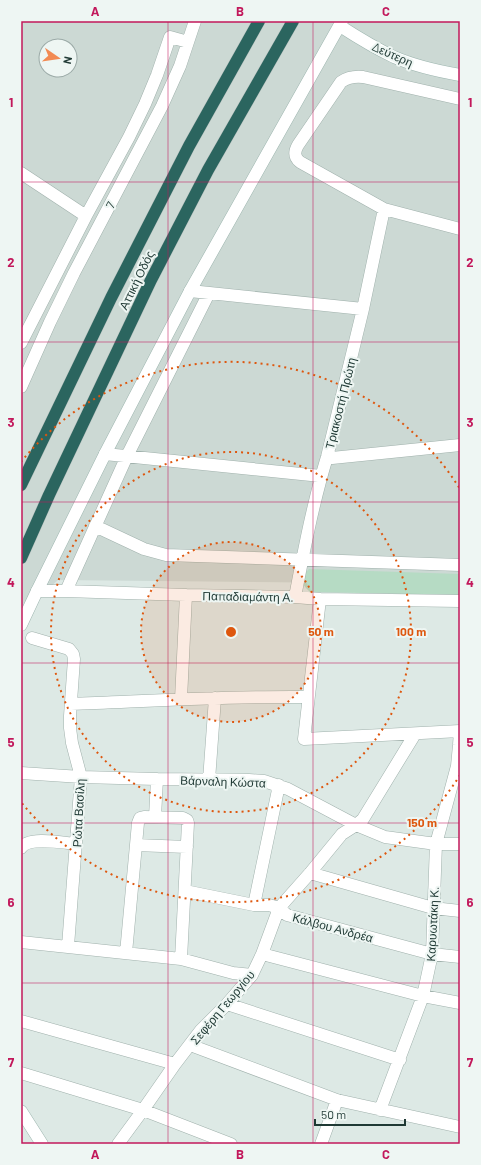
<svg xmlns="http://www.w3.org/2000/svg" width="481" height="1165" font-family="Barlow,sans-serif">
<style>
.built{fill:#ccd9d4;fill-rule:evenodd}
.green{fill:#b6dbc4}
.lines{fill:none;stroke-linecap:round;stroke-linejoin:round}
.street-casing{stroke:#a0b1ac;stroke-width:13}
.secondary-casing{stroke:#9db5af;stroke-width:13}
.highway-casing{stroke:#bcc4c2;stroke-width:13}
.street{stroke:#fff;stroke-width:12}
.secondary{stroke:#fff;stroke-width:12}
.highway{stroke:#2b655f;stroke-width:12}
.grid{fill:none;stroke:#c2185b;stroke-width:1;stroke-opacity:0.55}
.ring{fill:none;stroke:#de570e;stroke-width:2;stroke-dasharray:2 4}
.labels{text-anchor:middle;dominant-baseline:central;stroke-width:4;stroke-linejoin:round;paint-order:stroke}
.street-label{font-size:12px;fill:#1f3934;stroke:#eef6f3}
.centre{fill:#de570e;stroke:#eef6f3;stroke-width:2}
.ring-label{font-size:12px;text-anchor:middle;font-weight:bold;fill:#de570e;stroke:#eef6f3;stroke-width:4;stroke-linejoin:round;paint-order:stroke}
.neatline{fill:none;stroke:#c2185b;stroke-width:1.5}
.grid-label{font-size:13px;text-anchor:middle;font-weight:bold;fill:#c2185b}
</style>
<rect width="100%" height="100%" fill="#dde9e5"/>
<path class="built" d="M 21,21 L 460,21 L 460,584 L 58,580 L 21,613 ZM 46,46 L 70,46 L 70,70 L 46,70 Z"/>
<path class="green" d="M 309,569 L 460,574 L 460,595 L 310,592 L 306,588 L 303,584 L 304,574 Z"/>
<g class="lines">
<defs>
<path id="street" d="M 460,99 L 363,77 C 354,76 348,77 341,82 L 298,145 C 294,152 294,157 300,162 L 384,209 L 460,229
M 21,173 L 86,216
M 190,291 L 363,309
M 21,343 L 86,216 L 129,137 L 145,104 L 157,75 L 170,37 L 188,42
M 21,387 L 50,322 L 74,273 L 162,106 L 180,66 L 195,21
M 105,454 L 321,476
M 327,457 L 332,458 L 460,445
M 95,526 L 144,549 L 166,555 L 460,565
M 37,591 L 66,591 L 186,595 L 295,597 L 320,599 L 460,601
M 66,591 L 127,456 L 209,293
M 295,597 C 304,550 313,503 327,457 L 363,309 L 384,209
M 320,599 L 304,739 L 460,731
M 32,638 L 69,649 L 73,654 L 74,659 L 70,716 L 70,728 L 72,743 L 81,777 L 68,946
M 181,699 L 186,595
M 71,704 C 150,701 229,696 308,697
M 21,773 L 81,777 L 157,779 L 249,780 L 264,781 L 288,789 L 356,825 L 385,837 L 436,844 L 460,844
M 209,780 L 215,698
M 155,817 L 157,779
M 136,845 L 187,847
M 21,848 C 28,836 64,843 76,844
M 310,873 L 433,908 L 460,911
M 185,891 L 254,905 L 269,905 L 279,908 L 287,915 L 432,954 L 460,957
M 254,905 L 279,785
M 21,942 L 181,959 L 233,973 L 252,975
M 126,953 L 138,823 L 140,818 L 144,817 L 183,818 L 187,820 L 188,823 L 181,959
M 262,954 L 423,996 L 460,1003
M 227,1004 L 400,1060
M 21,1021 L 175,1064
M 190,1045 L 337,1100 L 460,1127
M 21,1073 L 143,1110 L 231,1144
M 380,1110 L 423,996 L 432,954 L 436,844 L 457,766 L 459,745 L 460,731
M 118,1144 L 143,1110 L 175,1064 L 201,1030 L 227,1004 L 252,975 L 262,954 L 279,908 L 310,873 L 342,834 L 356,825 L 363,819 L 415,734
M 321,1144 L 337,1100"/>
<path id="secondary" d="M 340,26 C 357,37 375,48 394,57 C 415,66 437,71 460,75
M 21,625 L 37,591 L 105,454 L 190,291 L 342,21
M 21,1111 L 42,1144"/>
<path id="highway" d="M 21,485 L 111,298 L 189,146 L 259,21
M 21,558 L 49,495 L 151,280 L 208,170 L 293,21"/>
</defs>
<use href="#street" class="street-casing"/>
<use href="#secondary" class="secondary-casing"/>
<use href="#highway" class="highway-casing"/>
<use href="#street" class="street"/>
<use href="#secondary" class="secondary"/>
<use href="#highway" class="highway"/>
</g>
<path class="grid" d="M 168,21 L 168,1144M 313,21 L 313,1144M 21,182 L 460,182M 21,342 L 460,342M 21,502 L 460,502M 21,663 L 460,663M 21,823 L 460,823M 21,983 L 460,983"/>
<circle cx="231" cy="632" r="90" fill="#de570e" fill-opacity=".12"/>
<g class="ring">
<circle cx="231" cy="632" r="90"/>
<circle cx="231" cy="632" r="180"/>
<path d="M460 775A270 270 0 0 1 21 802M21 462A270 270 0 0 1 460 489"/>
</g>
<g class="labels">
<g class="street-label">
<text transform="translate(393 54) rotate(24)">Δεύτερη</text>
<text transform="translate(110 205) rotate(-62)">7</text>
<text transform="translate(136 280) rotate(-64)">Αττική Οδός</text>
<text transform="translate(340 403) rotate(-76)">Τριακοστή Πρώτη</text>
<text transform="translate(248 596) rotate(1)">Παπαδιαμάντη Α.</text>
<text transform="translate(223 781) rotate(2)">Βάρναλη Κώστα</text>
<text transform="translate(78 813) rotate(-87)">Ρώτα Βασίλη</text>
<text transform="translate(432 924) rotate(-87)">Καρυωτάκη Κ.</text>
<text transform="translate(333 927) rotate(15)">Κάλβου Ανδρέα</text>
<text transform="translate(222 1007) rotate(-50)">Σεφέρη Γεωργίου</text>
</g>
</g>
<circle cx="231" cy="632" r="6" class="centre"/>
<g class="ring-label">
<text x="321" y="636">50 m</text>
<text x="411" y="636">100 m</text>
<text x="422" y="827">150 m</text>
</g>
<rect width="481" height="1165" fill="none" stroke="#eef6f3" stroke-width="44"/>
<g transform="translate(58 58) rotate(103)"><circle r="19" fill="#eef6f3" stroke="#9baaa7"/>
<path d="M0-3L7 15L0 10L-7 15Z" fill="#f28a53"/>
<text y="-6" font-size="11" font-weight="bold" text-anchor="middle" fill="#1f3934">N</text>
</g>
<path d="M315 1119v6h90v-6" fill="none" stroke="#1f3934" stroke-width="2"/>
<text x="321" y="1119" font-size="12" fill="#1f3934" stroke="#eef6f3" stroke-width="3" paint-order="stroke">50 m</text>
<rect x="22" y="22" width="437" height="1121" class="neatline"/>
<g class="grid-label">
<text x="95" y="16">A</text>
<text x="240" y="16">B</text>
<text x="386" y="16">C</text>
<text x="11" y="107">1</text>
<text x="470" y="107">1</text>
<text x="11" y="267">2</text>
<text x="470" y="267">2</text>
<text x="11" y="427">3</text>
<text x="470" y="427">3</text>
<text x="11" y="587">4</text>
<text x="470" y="587">4</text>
<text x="11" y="747">5</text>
<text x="470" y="747">5</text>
<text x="11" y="907">6</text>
<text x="470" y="907">6</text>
<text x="11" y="1067">7</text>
<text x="470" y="1067">7</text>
<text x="95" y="1159">A</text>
<text x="240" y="1159">B</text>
<text x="386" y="1159">C</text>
</g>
</svg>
